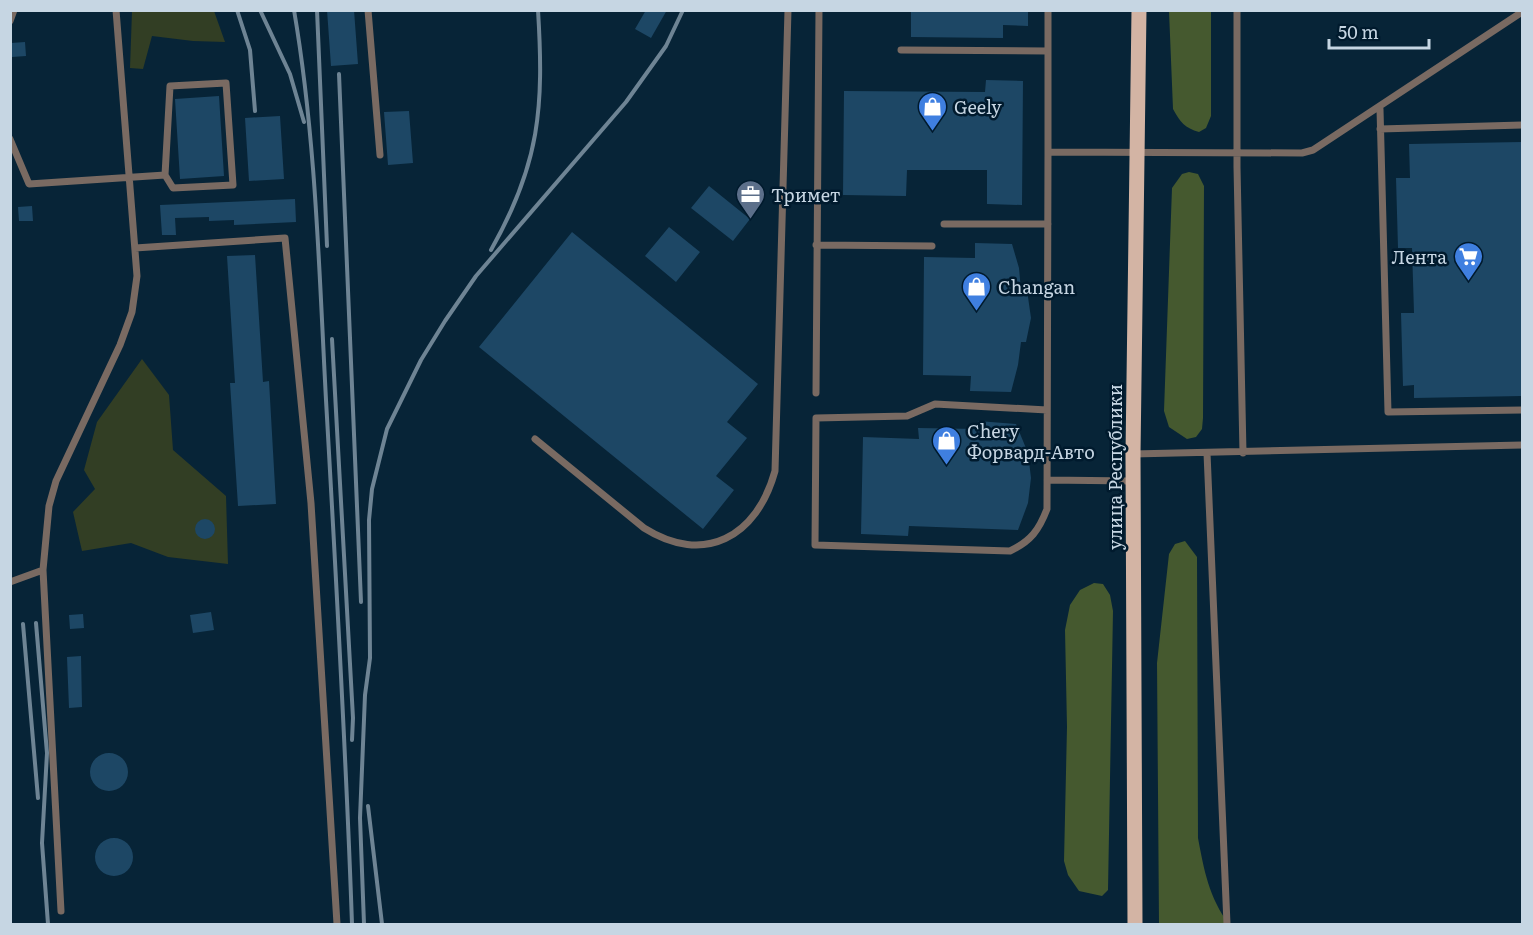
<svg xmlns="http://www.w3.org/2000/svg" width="1533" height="935" font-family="Literata,serif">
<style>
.green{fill:#323e24}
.forest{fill:#45592f}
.building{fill:#1d4765}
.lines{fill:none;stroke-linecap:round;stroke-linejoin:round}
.service{stroke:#796a62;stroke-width:7}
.primary{stroke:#d3b4a4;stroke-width:15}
.rail{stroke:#6e8494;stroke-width:4}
.labels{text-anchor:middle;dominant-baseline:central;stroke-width:5;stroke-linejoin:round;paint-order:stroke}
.poi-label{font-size:18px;fill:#c6d6e3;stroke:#001a2d;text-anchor:start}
.street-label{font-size:18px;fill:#c6d6e3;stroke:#001a2d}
</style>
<rect width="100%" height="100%" fill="#072437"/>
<path class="green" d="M 132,11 L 214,11 L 225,42 L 193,41 L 152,36 L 143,69 L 130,68 Z
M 142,359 L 169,395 L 173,450 L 226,496 L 228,564 L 168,557 L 131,543 L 82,551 L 73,512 L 95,489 L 84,470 L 97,422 Z"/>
<path class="forest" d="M 1169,11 L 1211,11 L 1211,116 L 1206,128 L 1199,132 C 1185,128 1180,122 1173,109 Z
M 1189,172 L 1198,174 L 1204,186 L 1203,418 L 1202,429 L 1196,437 L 1187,439 L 1169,427 L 1164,411 L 1172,188 L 1182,174 Z
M 1185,541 L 1197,557 L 1198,838 C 1204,870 1209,898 1229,924 L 1159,924 L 1157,663 L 1169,554 L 1175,544 Z
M 1094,583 L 1103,584 L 1110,595 L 1113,611 L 1108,890 L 1102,896 L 1079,891 L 1068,875 L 1064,861 L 1067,727 L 1065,630 L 1070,605 L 1080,590 Z"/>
<path class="building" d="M 327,10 L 354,10 L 358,64 L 331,66 Z
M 646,10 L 667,10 L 651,38 L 635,29 Z
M 911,10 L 1028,10 L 1028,26 L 1003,25 L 1003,38 L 911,37 Z
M 25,42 L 26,56 L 12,57 L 11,43 Z
M 986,80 L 1023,81 L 1022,205 L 987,204 L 987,170 L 907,170 L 906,196 L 843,195 L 844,91 L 985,92 Z
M 219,96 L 224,176 L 180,179 L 175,99 Z
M 409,111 L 413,163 L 388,165 L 384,112 Z
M 280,116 L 284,179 L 249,181 L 245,118 Z
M 1522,142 L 1522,396 L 1414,398 L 1414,385 L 1403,386 L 1401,313 L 1414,313 L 1412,248 L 1398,248 L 1396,178 L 1410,178 L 1409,144 Z
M 709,186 L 750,219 L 733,241 L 691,208 Z
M 295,199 L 296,222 L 234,225 L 234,220 L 209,221 L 209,217 L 175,218 L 176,235 L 162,235 L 160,205 Z
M 32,206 L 33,221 L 19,221 L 18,207 Z
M 669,227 L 700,252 L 676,282 L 645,256 Z
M 572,232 L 758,384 L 727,422 L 747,438 L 716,476 L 734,490 L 703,529 L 479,347 Z
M 975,243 L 1012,244 L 1019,268 L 1021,290 L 1027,290 L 1031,318 L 1026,342 L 1021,342 L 1018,365 L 1011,392 L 970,391 L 971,376 L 923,375 L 924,257 L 975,258 Z
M 255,255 L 263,382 L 269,381 L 276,504 L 238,506 L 230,383 L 235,383 L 227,256 Z
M 978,421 L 1016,424 L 1028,453 L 1031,478 L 1028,503 L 1018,530 L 909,526 L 908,536 L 861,534 L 863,437 L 919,439 L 918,428 L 977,429 Z
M195 529a10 10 0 1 1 20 0a10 10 0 1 1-20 0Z
M 211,612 L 214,630 L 193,633 L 190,615 Z
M 83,614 L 84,628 L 70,629 L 69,615 Z
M 81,656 L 82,707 L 69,708 L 67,657 Z
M90 772a19 19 0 1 1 38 0a19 19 0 1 1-38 0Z
M95 857a19 19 0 1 1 38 0a19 19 0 1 1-38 0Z"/>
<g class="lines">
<path class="service" d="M 368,10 L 380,155
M 1048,10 L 1048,152 L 1302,153 L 1313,150 L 1522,12
M 1237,10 L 1237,167 L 1243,453
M 10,21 L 14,10
M 901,50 L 1048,51
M 226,83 L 233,185 L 173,188 L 165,175 L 170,86 Z
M 1380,109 L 1388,412 L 1522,410
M 1380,129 L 1522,125
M 10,139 L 29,184 L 165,175
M 944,224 L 1048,224
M 816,245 L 932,246
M 135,248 L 285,238 L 311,503 L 337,924
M 816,393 L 819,10
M 1047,410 L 935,404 L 907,416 L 816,418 L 815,545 L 1010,551 C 1031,541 1039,530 1047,509 L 1048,152
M 535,439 L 644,528 C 704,566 757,537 775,471 L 788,10
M 1207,453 L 1227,924
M 1133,454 L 1522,445
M 1047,480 L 1133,481
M 43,570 L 61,911
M 10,582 L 43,570 L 49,506 L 56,481 L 120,345 L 132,312 L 137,276 L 116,10"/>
<path class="primary" d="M 1135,924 L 1133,454 L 1139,10"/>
<path class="rail" d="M 237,10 L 250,50 L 255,111
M 260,10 L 290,74 L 304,122
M 294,10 C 316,139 319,270 326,400 C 336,575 346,750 352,924
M 317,10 L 327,246
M 339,74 L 361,602
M 491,250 C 540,164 544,107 538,10
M 332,339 L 353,718 L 352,740
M 36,623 L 47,753 L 42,843 L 48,924
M 23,624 L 38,798
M 368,806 L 382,924
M 364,924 L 360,818 L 365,695 L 370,658 L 369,520 L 372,489 L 387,429 L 421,360 L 445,321 L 476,276 L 626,102 L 666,46 L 683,10"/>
</g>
<defs>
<symbol id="shop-pin" viewBox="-11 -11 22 30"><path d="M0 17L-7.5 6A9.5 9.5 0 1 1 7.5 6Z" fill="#3f7fe0" stroke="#001a2d"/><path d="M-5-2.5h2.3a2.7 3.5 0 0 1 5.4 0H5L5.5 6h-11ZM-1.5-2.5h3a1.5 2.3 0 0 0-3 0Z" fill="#fff"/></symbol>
<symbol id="office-pin" viewBox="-11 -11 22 30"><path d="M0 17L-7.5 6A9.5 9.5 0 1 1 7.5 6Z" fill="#5c6f8a" stroke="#001a2d"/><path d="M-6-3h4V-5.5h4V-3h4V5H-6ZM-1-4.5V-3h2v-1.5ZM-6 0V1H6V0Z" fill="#fff"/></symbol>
<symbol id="supermarket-pin" viewBox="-11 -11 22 30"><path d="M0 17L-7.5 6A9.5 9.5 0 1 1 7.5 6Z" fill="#3f7fe0" stroke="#001a2d"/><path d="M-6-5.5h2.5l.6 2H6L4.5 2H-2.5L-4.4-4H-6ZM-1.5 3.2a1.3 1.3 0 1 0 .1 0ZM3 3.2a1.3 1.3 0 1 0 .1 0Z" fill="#fff"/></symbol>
</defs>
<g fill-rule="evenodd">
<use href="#shop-pin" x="916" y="90" width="33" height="45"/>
<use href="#office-pin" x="734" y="178" width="33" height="45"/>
<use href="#supermarket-pin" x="1452" y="240" width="33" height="45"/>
<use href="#shop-pin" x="960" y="270" width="33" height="45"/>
<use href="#shop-pin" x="930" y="424" width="33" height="45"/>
</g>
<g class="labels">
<g class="poi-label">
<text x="954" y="106">Geely</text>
<text x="771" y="194">Тримет</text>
<text x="1447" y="256" text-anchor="end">Лента</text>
<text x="998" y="286">Changan</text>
<text x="967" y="430">Chery<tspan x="967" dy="21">Форвард-Авто</tspan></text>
</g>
<g class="street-label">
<text transform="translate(1114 467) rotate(-90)">улица Республики</text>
</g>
</g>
<rect width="1533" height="935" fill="none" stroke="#c6d6e3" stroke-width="24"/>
<path d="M1329 39v9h100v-9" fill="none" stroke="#c6d6e3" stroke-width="3"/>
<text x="1338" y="39" font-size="18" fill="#c6d6e3" stroke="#001a2d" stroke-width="4.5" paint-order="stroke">50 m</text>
</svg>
